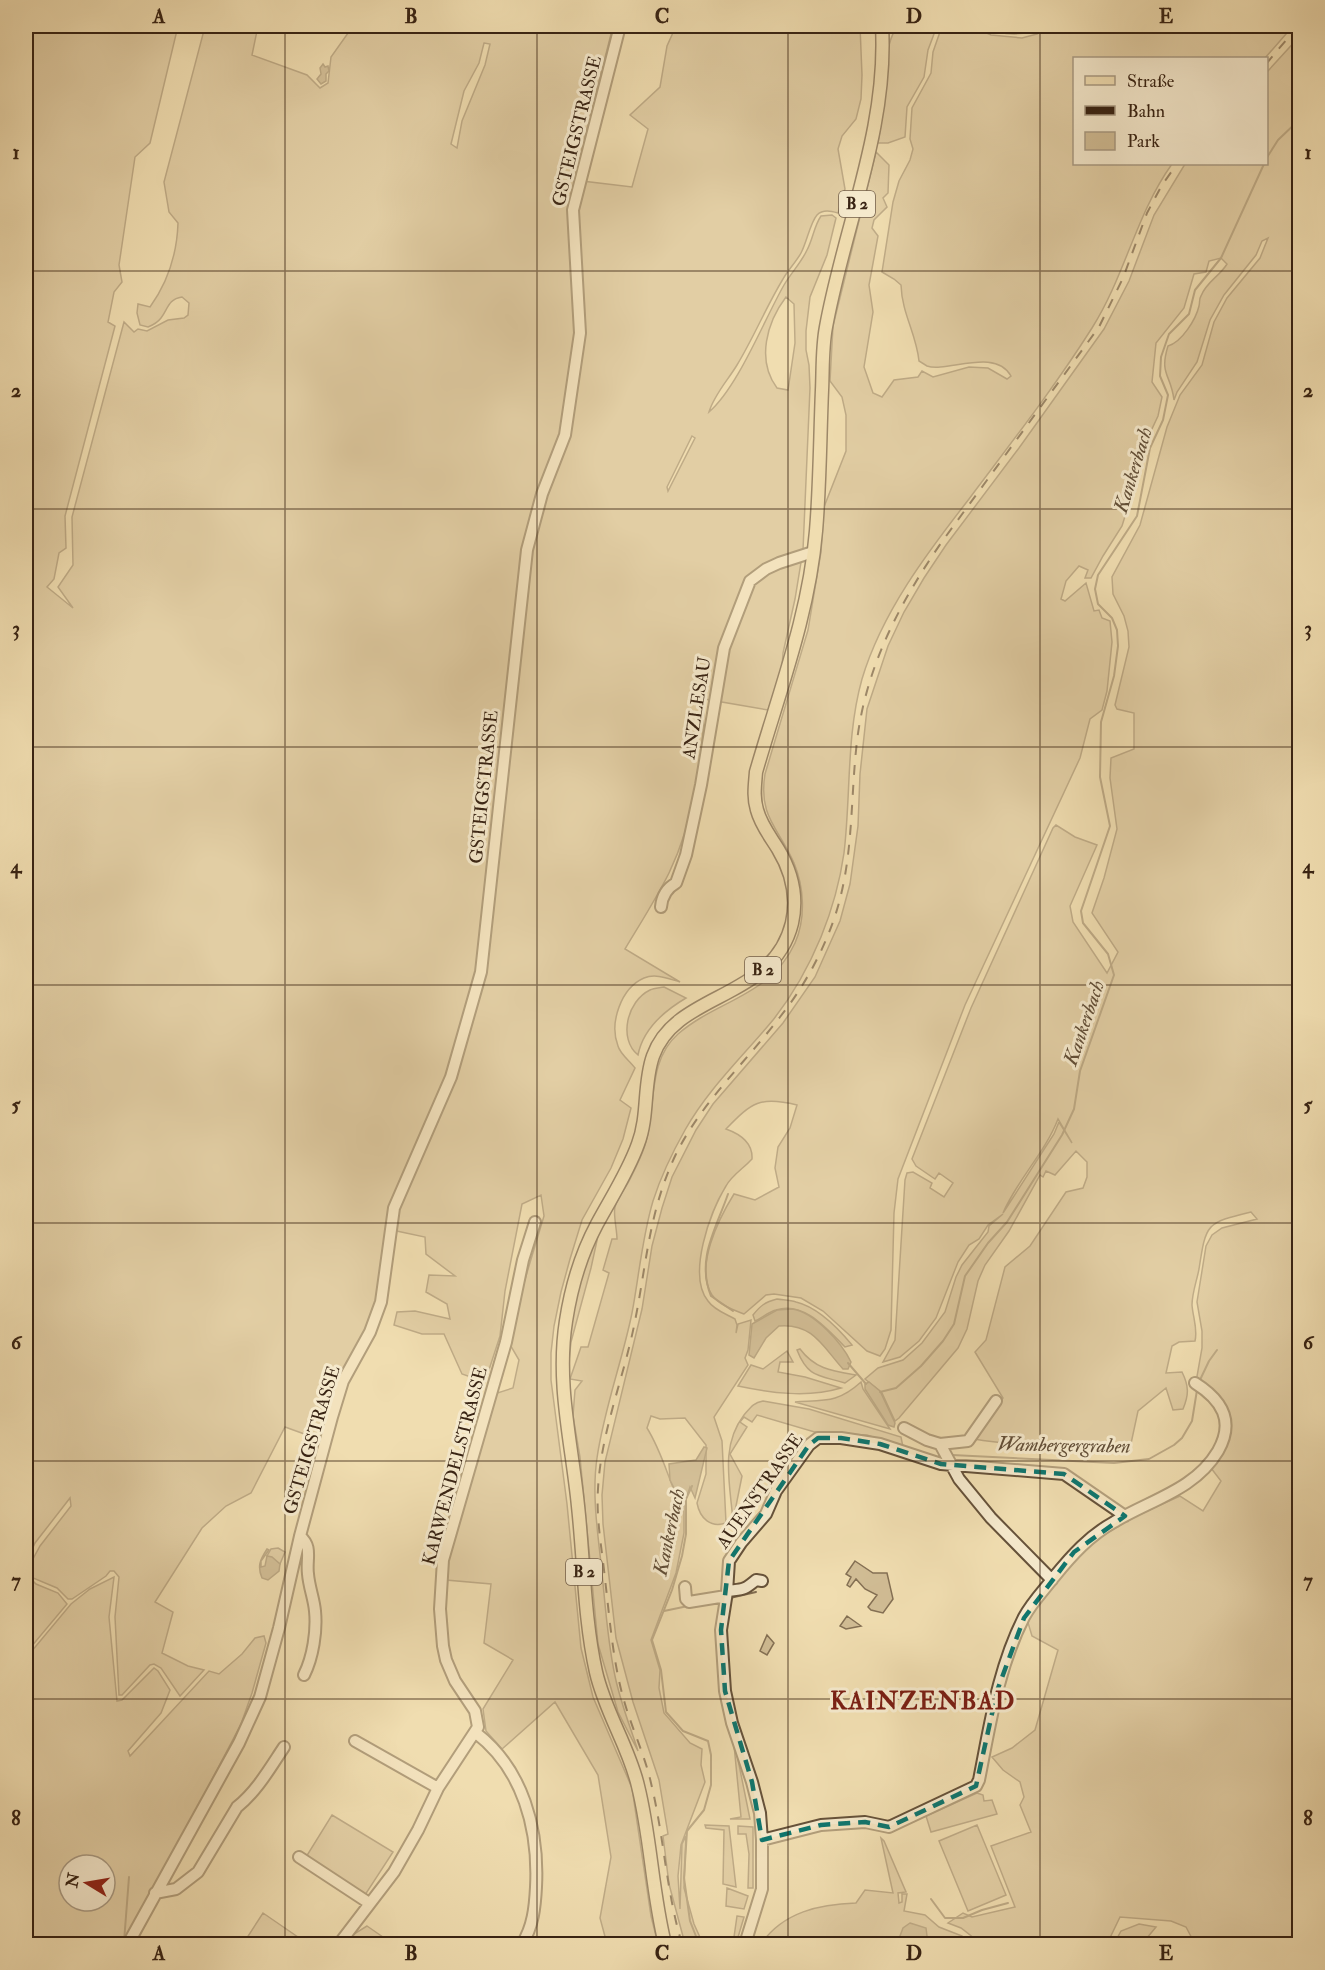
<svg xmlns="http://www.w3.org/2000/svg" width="1325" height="1970" font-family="'IM FELL Double Pica',serif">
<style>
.green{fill:#d1bd95;stroke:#847054;stroke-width:1.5;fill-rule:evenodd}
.water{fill:#b19e7b;stroke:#816d51;stroke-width:1.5}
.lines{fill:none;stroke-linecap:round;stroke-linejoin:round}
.stream{stroke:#816d51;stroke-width:2}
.minor-casing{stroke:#66523a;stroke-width:14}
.major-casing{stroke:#382313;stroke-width:15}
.minor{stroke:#f5e9cc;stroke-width:10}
.major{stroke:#f0ddb0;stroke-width:12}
.rail{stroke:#382313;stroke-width:2;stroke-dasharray:10 10;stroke-linecap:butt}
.marked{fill:none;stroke:#0f766e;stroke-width:4.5;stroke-dasharray:12 8;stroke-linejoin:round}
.grid{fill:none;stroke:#382313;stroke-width:1.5;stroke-opacity:0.55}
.labels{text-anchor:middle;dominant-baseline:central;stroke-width:6;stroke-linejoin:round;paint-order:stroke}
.shield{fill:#f5e9cc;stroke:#715e4a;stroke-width:1.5}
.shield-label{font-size:16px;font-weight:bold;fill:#382313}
.street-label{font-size:18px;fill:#382313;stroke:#f5e9cc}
.water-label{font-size:20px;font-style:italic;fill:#624e37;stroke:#f5e9cc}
.district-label{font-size:24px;font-weight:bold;letter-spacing:1.5px;fill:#7a1f14;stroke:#f5e9cc}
.neatline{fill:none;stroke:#382313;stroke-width:2}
.grid-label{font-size:20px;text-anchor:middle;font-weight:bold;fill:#382313}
</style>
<rect width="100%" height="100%" fill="#f0ddb0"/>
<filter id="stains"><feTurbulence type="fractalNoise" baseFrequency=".00333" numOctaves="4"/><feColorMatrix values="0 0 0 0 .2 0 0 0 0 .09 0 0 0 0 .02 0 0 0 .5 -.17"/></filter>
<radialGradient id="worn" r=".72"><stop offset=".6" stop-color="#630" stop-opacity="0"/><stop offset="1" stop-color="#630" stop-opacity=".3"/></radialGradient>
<path class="green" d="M 26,26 L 178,26 L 150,143 L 135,157 L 119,265 L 122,282 L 114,292 L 108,322 L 115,326 L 65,516 L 66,548 L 59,553 L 54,579 L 47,587 L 73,608 L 58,587 L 73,565 L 72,517 L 124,322 L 134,332 L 138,329 L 147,331 L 168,320 L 184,318 L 188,315 L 189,303 L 182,297 C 168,299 168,309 161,318 C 158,322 153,325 148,327 L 140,325 L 137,313 L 138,304 L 150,307 C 168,282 177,253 178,223 L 169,212 L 164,182 L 203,34 L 209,26 L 258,26 L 252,55 L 307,75 L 320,88 L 328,83 L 331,57 L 353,26 L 613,26 L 574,180 L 632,187 L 648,129 L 630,115 L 660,87 L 667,46 L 676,26 L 860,26 L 862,75 L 861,99 L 856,119 L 842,136 L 838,149 L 845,189 L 838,213 C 831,211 823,209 817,215 C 810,223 807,242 801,253 C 796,262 788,270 783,279 C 766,307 754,337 737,365 C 728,380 714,395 709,412 C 738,387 764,320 784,285 C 791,273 801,263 807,250 C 813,239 814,226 821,216 L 832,215 L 836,218 L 827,255 L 810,297 L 806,331 L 806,350 L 809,365 L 810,388 L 803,550 L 795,599 L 783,653 L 782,668 L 768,710 L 704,699 C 704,757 694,821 669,873 C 656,899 640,924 625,949 L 680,982 C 669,979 656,973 644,978 C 621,988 609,1023 618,1046 C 620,1054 630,1061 635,1068 L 620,1100 L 631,1108 L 623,1139 L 611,1168 L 582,1220 L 570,1259 L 561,1292 L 554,1326 L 551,1353 L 551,1380 L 567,1504 L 581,1648 L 593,1697 L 632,1788 L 651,1916 L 658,1944 L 607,1944 L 600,1918 L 611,1857 L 598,1775 L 555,1702 L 502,1749 L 486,1731 L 483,1709 L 513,1660 L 484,1643 L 491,1584 L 446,1580 L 447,1561 L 494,1394 L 513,1388 L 519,1360 L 509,1343 L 523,1286 L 544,1216 L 541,1195 L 522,1204 L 505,1291 L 500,1336 L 485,1382 L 462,1374 L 444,1334 L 422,1334 L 394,1325 L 397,1312 L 415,1311 L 450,1319 L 447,1304 L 426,1292 L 429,1275 L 455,1276 L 426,1254 L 425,1237 L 387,1229 L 377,1301 L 321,1440 L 285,1427 L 251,1493 L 226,1506 L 202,1528 L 155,1602 L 173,1612 L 162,1653 L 188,1666 L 204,1670 L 180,1696 L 161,1668 L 154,1664 L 150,1665 L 122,1695 L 119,1695 L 115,1617 L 119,1577 L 114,1571 L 110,1571 L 106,1576 L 72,1599 L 68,1599 L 57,1588 L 33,1578 L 27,1570 L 40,1546 L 71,1506 L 70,1498 L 35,1543 L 26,1563 ZM 484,43 L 490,44 L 485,65 L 462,121 L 457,148 L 451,144 L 464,91 L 479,63 ZM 786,297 L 794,304 L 795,343 L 788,390 L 777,388 C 756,360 767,322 786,297 ZM 692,436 L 695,438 L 668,491 L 667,487 Z
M 897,26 L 937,26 L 928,50 L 924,77 L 907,107 L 905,137 L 888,143 L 878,143 C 880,131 882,118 883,105 C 886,80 883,48 897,26 Z
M 942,26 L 971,26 L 991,35 L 1022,38 L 1037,34 L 1051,26 L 1293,26 L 1265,58 L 1074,58 L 1074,164 L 1172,164 C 1136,214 1125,276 1092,328 C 1054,388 1011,443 969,499 C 927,553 882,612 862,679 C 846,736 851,795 844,853 C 840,881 832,910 821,937 C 809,966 792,996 773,1020 C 743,1056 708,1089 685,1130 C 672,1153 661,1176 653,1201 C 642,1238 639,1276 632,1313 C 622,1362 604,1409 597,1458 C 592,1492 597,1528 601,1563 C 605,1600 607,1639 615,1676 C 620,1701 630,1726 638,1751 L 618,1712 L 598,1644 L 580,1457 L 573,1416 L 575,1390 L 582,1381 L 570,1379 L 581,1347 L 588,1347 L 609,1273 L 603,1270 L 612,1239 L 617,1239 C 617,1230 613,1214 615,1207 C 617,1199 624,1190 628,1183 C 634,1171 641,1158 645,1145 C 657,1109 646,1062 678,1034 C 717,1000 771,996 795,943 C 806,918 804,887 794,863 C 779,828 758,817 765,774 L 808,630 L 821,552 L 824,507 L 846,451 L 846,415 L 842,397 L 830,381 L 833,326 L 876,152 L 889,165 L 888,193 L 883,198 L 887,207 L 874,220 L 872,228 L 878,236 L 869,285 L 873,312 L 864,367 L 873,393 L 882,397 L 894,380 L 918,377 L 922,371 L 933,377 L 969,367 L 988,368 L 1007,379 L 1011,376 C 995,347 947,373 927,366 C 927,366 919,361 919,361 C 916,333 902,314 901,285 L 894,279 L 882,272 L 893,202 L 899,181 L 910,160 L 913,149 L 910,139 L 912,108 L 931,73 L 933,52 Z
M 980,26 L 1043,26 C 1023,38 1001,35 980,26 Z
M 1299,37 L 1299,1944 L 1195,1944 L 1186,1927 L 1171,1921 L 1120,1917 L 1107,1944 L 1056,1944 L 1019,1939 L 974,1938 L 961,1928 L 948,1923 L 963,1913 L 972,1917 L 1015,1907 L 991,1846 L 1031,1832 L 1020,1805 L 1024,1797 L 1020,1782 L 1003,1770 L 992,1757 L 1012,1748 L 1035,1730 L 1058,1650 L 1032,1636 L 1026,1616 L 1085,1546 L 1134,1517 L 1180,1496 L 1203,1511 L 1221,1481 L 1211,1468 L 1229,1419 L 1196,1382 L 1202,1348 L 1202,1331 L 1197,1302 L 1206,1246 L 1212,1235 L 1222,1228 L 1257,1219 L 1251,1212 C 1206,1223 1206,1223 1199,1269 C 1197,1280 1192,1293 1192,1305 C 1193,1318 1198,1329 1195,1341 L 1179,1342 L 1172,1346 L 1166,1373 L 1182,1372 C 1189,1386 1189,1395 1183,1409 L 1173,1410 L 1166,1388 L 1138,1411 L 1129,1453 C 1078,1446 1025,1448 974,1439 L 1003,1398 L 975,1352 L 986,1340 L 1005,1267 L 1030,1246 L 1066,1192 L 1083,1188 L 1087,1177 L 1087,1162 L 1076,1151 L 1055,1175 L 1046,1171 L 1043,1177 L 1040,1175 L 1009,1231 L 985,1265 L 978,1281 L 967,1329 L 958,1348 L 899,1418 L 895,1421 L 882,1393 L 865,1379 L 878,1368 L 903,1360 L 922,1343 L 945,1312 L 956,1277 L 962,1265 L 988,1232 L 989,1226 L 1003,1214 L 988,1225 L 979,1239 L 969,1245 L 958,1262 L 936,1318 L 919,1341 L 900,1357 L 883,1362 L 895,1340 L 905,1180 L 907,1173 L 913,1172 L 932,1183 L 930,1188 L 944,1197 L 953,1183 L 939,1173 L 935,1179 L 916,1166 L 912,1159 L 971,1008 L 1053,828 L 1056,825 L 1075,837 L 1097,845 L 1070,906 L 1073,922 L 1107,973 L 1118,952 L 1092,913 L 1104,878 L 1117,829 L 1110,778 L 1111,758 L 1134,749 L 1134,713 L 1117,709 L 1115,705 L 1129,647 L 1128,631 L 1124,616 L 1113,594 L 1112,577 L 1140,525 L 1167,427 L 1180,395 L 1202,365 L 1214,322 L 1227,298 L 1260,258 L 1268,238 L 1262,241 L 1256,255 L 1224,295 L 1210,320 L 1197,362 L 1177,392 L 1174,400 C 1171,374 1159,375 1168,346 C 1182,342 1196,319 1199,306 C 1200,302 1199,299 1201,296 C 1206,282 1220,276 1227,264 L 1221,258 L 1209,261 L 1206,272 L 1194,274 L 1184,308 L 1156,343 L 1152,382 L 1162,397 L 1158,416 L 1136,463 L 1131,497 L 1122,526 L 1103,556 L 1091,578 L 1085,578 L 1088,570 L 1079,566 L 1066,581 L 1061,599 L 1065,601 L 1086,583 L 1094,611 L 1099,610 L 1102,618 L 1110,621 L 1112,642 L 1107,691 L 1102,710 L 1090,719 L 1080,758 L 965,1005 L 898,1179 L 894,1213 L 891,1330 L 885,1349 L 880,1356 L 867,1351 L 823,1311 L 801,1298 L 774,1294 L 766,1295 L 744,1314 C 734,1310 719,1305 712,1295 C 694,1268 719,1218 734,1194 L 755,1200 L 779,1187 L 775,1168 L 778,1147 L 790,1128 L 797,1105 C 760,1096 752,1102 726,1129 C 740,1134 753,1142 752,1159 C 744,1168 732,1175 726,1186 C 710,1212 687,1275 708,1301 C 714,1310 726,1314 735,1319 L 737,1325 L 736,1333 L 738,1324 L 751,1320 L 748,1350 L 745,1358 L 748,1365 L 714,1417 L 722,1441 L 726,1523 C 711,1528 700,1519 697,1503 L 706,1474 L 706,1445 L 685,1418 L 660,1419 L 651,1416 L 647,1428 C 662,1452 668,1478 680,1504 L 684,1505 L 684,1533 L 676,1573 L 651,1640 L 660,1670 L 659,1688 L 664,1713 L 690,1743 L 702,1749 L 701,1765 L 705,1782 L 681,1845 L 678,1876 L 680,1909 L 682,1844 L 686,1836 L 684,1888 L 694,1924 L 703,1944 L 685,1944 L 669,1884 L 663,1836 L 668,1834 L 659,1780 L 633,1702 L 616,1638 L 603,1524 L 602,1495 L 605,1462 L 642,1309 L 652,1246 L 662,1208 L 672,1177 L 696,1130 L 713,1104 L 783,1023 L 815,977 L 840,921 L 850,884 L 858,826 L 860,774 L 867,709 L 888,646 L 904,612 L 924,578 L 946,545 L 1019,448 L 1104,329 L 1129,281 L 1154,215 L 1185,164 L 1266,164 L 1267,72 ZM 1058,1119 L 1072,1143 L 1059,1122 L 1054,1134 L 1003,1213 C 1017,1180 1045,1153 1058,1119 Z
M 664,987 L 686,998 C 664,1011 643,1029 638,1055 C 618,1039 627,1001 650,990 C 654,988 659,988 664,987 Z
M 601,1222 L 591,1268 L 571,1342 L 569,1361 C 566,1306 582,1272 601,1222 Z
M 777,1299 C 783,1300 790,1300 796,1302 C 817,1307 838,1328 852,1345 L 845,1347 C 827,1329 804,1301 776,1310 C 768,1312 762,1318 755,1321 L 753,1315 C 760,1306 765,1302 777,1299 Z
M 800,1349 C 815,1369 832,1371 856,1375 L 845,1383 C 819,1375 808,1378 797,1350 Z
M 787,1351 L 793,1362 L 780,1362 L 778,1372 L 805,1377 L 841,1388 C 808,1398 771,1393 738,1386 L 751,1365 L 763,1369 Z
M 861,1382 L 863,1389 L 890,1429 L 795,1402 C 825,1400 838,1403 861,1382 Z
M 763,1401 L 809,1409 L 901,1437 L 903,1447 L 867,1435 L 818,1433 L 757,1415 L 752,1422 L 744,1417 L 740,1422 L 747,1427 L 730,1454 L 742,1476 L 733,1521 C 730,1483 720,1446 744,1415 C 751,1407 753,1403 763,1401 Z
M 278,1548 L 285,1552 L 280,1564 L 267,1556 L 271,1549 Z
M 855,1561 L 873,1573 L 887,1573 L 893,1599 L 883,1613 L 871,1610 L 868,1607 L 877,1595 L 865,1589 L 856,1579 L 850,1587 L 847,1585 L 851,1577 L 846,1574 Z
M 26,1574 L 36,1584 L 58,1593 L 67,1604 L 26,1653 Z
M 114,1577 L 109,1617 L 117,1701 L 122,1700 L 154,1668 L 158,1671 L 170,1690 L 161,1713 L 128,1751 L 130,1756 L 209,1671 L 219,1674 L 242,1654 L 255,1638 L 264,1636 L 266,1643 L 252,1693 L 241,1724 L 126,1944 L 26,1944 L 26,1658 L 71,1604 L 90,1589 ZM 69,1865 L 105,1865 L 105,1901 L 69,1901 Z
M 847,1616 L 861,1626 L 846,1629 L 840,1626 Z
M 767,1635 L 774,1643 L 767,1655 L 760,1651 Z
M 734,1745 L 735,1745 L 750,1819 L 730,1819 L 741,1817 Z
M 977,1793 L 983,1795 L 984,1801 L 992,1800 L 997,1814 L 931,1832 L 926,1816 Z
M 332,1815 L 393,1852 L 365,1895 L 306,1857 Z
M 705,1825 L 729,1826 L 736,1887 L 723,1884 L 724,1830 L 706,1828 Z
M 977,1825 L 1006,1895 L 968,1911 L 939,1841 Z
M 738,1826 L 753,1827 L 753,1888 L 748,1888 L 749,1854 L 746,1834 L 738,1834 Z
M 881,1838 L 884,1841 L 906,1892 L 898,1893 L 899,1903 L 902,1902 L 902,1894 L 907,1894 L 904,1911 L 925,1915 L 939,1927 L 962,1936 L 961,1944 L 761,1944 C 783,1912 820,1904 856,1903 L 865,1890 L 893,1893 Z
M 727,1888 L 748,1896 L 744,1909 L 726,1906 Z
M 263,1913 L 308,1944 L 243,1944 Z
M 737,1916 L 744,1917 L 736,1944 L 733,1944 Z
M 1139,1924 L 1156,1927 L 1142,1944 L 1114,1944 L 1121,1931 Z
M 367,1926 L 393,1944 L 345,1944 L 354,1934 Z"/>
<path class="water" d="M 323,64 L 325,67 L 328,66 L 329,71 L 326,74 L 326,81 L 321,84 L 317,79 L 321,74 L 320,68 Z
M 792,1309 C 814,1312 842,1343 851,1362 L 848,1369 L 843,1369 C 823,1347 813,1323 779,1326 L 766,1338 L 754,1358 L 749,1355 L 752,1324 L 777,1310 Z
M 869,1382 L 880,1391 L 895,1423 L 894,1427 L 888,1425 L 865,1389 L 865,1384 Z
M 704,1447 L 707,1448 L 695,1498 L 690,1487 L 685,1502 L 682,1504 L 670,1480 L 669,1464 L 696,1460 Z
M 267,1549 L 269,1550 L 261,1561 L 261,1567 L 265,1566 L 267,1556 L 272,1557 L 280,1564 L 279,1571 L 268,1580 L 262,1578 C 257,1566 260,1560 267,1549 Z
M 910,1923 L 926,1928 L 928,1944 L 897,1944 L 903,1928 Z"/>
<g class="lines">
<path class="stream" d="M 1266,159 L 1278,140 L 1300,119
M 728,1194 C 716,1229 696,1259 711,1296 L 733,1311
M 848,1363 L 866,1384
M 1199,1382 L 1209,1361 L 1217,1350
M 880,1392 L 896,1388 L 921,1366 L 943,1341 L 954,1324 L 965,1276 L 988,1243 L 1007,1222 L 1062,1135 L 1074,1109 L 1080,1071 L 1114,975 L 1108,954 L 1083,923 L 1081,911 L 1110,826 L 1100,777 L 1101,722 L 1114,676 L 1118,646 L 1117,630 L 1112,618 L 1098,604 L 1095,589 L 1098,575 L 1137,516 L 1150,448 L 1163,420 L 1168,395 L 1160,376 L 1161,357 L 1169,334 L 1189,314 L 1195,290 L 1221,258 L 1264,164
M 952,1455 L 1114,1463 L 1149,1459 L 1174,1445 L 1182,1438 L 1192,1421 L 1197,1390
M 692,1486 L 686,1499 L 686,1534 L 682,1556 L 672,1590 L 652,1640 L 661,1670 L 666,1712 L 683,1731 L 708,1741 L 711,1755 L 711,1785 L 704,1810 L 687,1831 L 684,1878 L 690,1921 L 699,1944
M 730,1598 L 756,1592
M 664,1611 L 688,1606
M 931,1899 L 945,1918 L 963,1918 L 982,1910 L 1008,1903
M 124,1942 L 129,1877"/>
<defs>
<path id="minor" d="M 661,907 C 662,896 667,888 676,883 L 686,855 L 701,785 L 724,648 L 750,581 L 766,569 L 779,563 L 813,552
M 904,1428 L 927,1440 L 940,1444 L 959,1479 L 991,1518 L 1052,1580
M 940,1444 L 968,1441 L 996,1401
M 300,1536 C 313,1547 306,1559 308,1574 C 309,1587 314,1599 315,1611 C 317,1631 313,1657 304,1675
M 685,1587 L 686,1599 L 689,1602 L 726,1596
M 727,1591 C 743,1589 743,1591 756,1580 L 762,1581
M 476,1733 C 523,1769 539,1829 536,1887 C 535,1907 533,1927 522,1944
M 355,1741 L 438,1788
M 762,1840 L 821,1825 L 865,1822 L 889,1827 L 976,1786 L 979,1780 C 990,1725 998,1668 1024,1617 C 1032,1602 1044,1590 1054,1577 C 1072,1555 1089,1536 1114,1522 C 1150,1500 1195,1490 1218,1451 C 1235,1421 1222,1400 1195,1383
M 299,1857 L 369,1903
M 155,1893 L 176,1889 L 198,1872 L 237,1807 C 257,1791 270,1768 284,1747
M 128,1944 L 239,1743 L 260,1697 L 279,1628 L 300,1536 L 332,1417 L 343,1381 L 370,1332 L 381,1302 L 394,1208 L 451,1077 L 481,972 L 527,550 L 542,494 L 565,435 L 580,333 L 573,210 L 620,26
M 339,1944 L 394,1872 L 418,1830 L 438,1788 L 478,1727 L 475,1711 L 455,1681 L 446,1660 L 443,1646 L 440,1609 L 443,1560 L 506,1342 L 523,1260 L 535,1222
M 745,1944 L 762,1889 L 762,1840 L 760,1813 L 752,1782 L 732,1723 L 725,1691 L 721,1630 L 727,1592 L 729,1561 L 741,1543 L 766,1514 L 776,1491 L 809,1445 L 818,1438 L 841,1438 L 880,1444 L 941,1464 L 1064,1474 L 1125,1516"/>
<path id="major" d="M 665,1944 C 652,1892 651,1838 638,1786 C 629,1747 605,1712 596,1672 C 584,1618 584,1561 578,1506 C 572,1444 556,1384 566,1321 C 571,1288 581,1254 597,1224 C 611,1198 628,1172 638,1144 C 649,1115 643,1084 653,1056 C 676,991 773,1001 792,923 C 798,896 792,872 778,849 C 770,836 761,825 757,810 C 753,797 755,785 756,772 C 779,692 809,615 816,531 C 820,484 820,437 822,390 C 823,369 822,348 826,327 C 844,227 888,129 882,26"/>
</defs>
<use href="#minor" class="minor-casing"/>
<use href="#major" class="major-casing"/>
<use href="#minor" class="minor"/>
<use href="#major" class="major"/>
<path class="rail" d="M 1266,64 L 1298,26
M 682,1944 C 666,1891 664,1836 651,1783 C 645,1756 633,1731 625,1704 C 613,1664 610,1621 605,1579 C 602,1549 596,1519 598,1489 C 601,1431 624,1378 635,1321 C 647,1261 649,1211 676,1154 C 702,1102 745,1063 780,1017 C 803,988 822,954 834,919 C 854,861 850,801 857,741 C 866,667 899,604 941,543 L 1099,327 L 1123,278 L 1147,213 L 1162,185 L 1177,164"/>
</g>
<path d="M0 0H1325V1970H0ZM 818,1438 L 841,1438 L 880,1444 L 941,1464 L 1064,1474 L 1125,1516 L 1074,1552 L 1024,1618 L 997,1691 L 976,1786 L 889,1827 L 865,1822 L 821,1825 L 762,1840 L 752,1782 L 725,1691 L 721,1630 L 729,1561 L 809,1445 Z" fill="#f0ddb0" fill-opacity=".55" fill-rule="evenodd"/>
<path class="marked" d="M 818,1438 L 841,1438 L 880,1444 L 941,1464 L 1064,1474 L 1125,1516 L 1074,1552 L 1024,1618 L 997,1691 L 976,1786 L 889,1827 L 865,1822 L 821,1825 L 762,1840 L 752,1782 L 725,1691 L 721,1630 L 729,1561 L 809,1445 Z"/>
<path class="grid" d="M 285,26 L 285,1944M 537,26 L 537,1944M 788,26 L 788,1944M 1040,26 L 1040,1944M 26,271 L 1300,271M 26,509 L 1300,509M 26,747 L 1300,747M 26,985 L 1300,985M 26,1223 L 1300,1223M 26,1461 L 1300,1461M 26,1699 L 1300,1699"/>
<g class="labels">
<g class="shield">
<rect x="839" y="191" width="36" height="26" rx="4.5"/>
<rect x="745" y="957" width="36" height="26" rx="4.5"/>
<rect x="566" y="1559" width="36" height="26" rx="4.5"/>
</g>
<g class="shield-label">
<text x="857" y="204">B 2</text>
<text x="763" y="970">B 2</text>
<text x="584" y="1572">B 2</text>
</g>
<g class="street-label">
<text transform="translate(577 131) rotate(-76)">GSTEIGSTRASSE</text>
<text transform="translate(697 708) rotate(-81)">ANZLESAU</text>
<text transform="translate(484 787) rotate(-84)">GSTEIGSTRASSE</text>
<text transform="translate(312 1440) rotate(-73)">GSTEIGSTRASSE</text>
<text transform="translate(455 1466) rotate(-75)">KARWENDELSTRASSE</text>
<text transform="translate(760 1491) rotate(-55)">AUENSTRASSE</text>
</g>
<g class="water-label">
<text transform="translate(1133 470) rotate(-73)">Kankerbach</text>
<text transform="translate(1084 1023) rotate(-71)">Kankerbach</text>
<text transform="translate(1064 1445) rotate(1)">Wambergergraben</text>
<text transform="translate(669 1532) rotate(-78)">Kankerbach</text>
</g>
<g class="district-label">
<text x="923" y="1701">KAINZENBAD</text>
</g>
</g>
<rect width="1325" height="1970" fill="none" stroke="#f0ddb0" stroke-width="66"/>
<rect x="1073" y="57" width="195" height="108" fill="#f5e9cc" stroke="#a99a82" stroke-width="1.5"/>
<rect x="1085" y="76" width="30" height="9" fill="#f0ddb0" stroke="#a99a82" stroke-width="1.5"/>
<text x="1127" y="87" font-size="18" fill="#382313">Straße</text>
<rect x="1085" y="106" width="30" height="9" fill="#382313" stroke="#a99a82" stroke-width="1.5"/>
<text x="1127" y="117" font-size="18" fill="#382313">Bahn</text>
<rect x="1085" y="132" width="30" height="18" fill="#d1bd95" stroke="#a99a82" stroke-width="1.5"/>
<text x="1127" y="147" font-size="18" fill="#382313">Park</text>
<g transform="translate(87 1883) rotate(281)"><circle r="28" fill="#f5e9cc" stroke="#a99a82" stroke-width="1.5"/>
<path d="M0-4.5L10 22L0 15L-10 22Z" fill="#8f2418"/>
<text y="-9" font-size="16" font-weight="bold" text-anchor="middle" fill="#382313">N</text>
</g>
<rect x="33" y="33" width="1259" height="1904" class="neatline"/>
<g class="grid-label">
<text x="159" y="23">A</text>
<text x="411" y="23">B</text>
<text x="662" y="23">C</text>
<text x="914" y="23">D</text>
<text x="1166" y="23">E</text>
<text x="16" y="159">1</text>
<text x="1308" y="159">1</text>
<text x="16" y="397">2</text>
<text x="1308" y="397">2</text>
<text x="16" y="635">3</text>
<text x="1308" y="635">3</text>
<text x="16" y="873">4</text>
<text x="1308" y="873">4</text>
<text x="16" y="1111">5</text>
<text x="1308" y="1111">5</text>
<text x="16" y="1349">6</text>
<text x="1308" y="1349">6</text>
<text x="16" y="1587">7</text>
<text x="1308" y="1587">7</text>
<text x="16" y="1825">8</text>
<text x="1308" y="1825">8</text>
<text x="159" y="1960">A</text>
<text x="411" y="1960">B</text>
<text x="662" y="1960">C</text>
<text x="914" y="1960">D</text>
<text x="1166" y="1960">E</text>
</g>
<rect width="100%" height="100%" filter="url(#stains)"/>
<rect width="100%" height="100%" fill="url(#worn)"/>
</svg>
